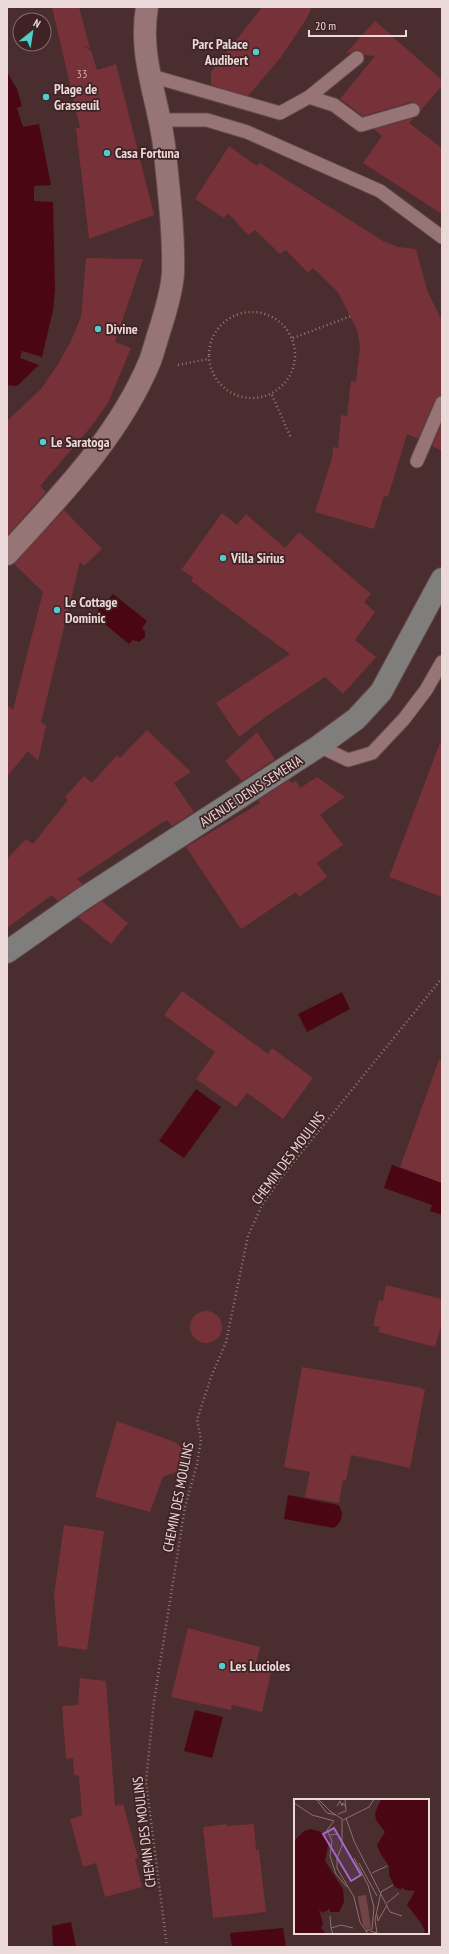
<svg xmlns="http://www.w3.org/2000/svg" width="449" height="1954" font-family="'PT Sans Narrow',sans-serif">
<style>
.water{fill:#4b0614}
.building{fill:#773138}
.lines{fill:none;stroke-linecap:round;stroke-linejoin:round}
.service-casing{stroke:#644c4c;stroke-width:15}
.tertiary-casing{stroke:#644c4c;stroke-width:24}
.secondary-casing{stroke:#644c4c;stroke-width:24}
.path{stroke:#927a7a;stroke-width:2.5;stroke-dasharray:1 3;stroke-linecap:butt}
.service{stroke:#977576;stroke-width:13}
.tertiary{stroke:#977576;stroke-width:22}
.secondary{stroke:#807d7d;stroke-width:22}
.poi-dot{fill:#52cdcc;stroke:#3f2324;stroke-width:1.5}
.labels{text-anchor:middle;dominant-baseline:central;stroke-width:3.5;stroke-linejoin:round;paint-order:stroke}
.number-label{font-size:12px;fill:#ceaeb0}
.poi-label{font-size:14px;font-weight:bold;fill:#ebd8d8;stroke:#3f2324;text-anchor:start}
.street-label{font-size:14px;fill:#ebd8d8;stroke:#3f2324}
.inset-road{fill:none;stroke:#8a7172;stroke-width:1}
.view{fill:#a268c8;fill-opacity:0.15;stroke:#a268c8;stroke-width:2}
.inset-edge{fill:none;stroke:#ebd8d8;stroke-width:2}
</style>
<rect width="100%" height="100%" fill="#4a2d2e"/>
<path class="water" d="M 7,72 L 17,89 L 22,106 L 17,108 L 23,127 L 39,124 L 51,185 L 34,186 L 34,201 L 53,202 L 55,290 L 53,310 L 42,357 L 22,351 L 20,358 L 39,365 L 17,386 L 7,385 Z
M 113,594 L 147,621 L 142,628 L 145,631 L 145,637 L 139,642 L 133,640 L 129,644 L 95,616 L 99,611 L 97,608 L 99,600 L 108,600 Z
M 342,992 L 350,1009 L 307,1032 L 298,1014 Z
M 196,1089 L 221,1107 L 184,1158 L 159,1141 Z
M 392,1165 L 442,1183 L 442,1215 L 430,1211 L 432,1205 L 384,1188 Z
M 288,1495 L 338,1505 C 345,1513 342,1522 334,1528 L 284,1519 Z
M 195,1710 L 223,1717 L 212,1758 L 184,1751 Z
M 71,1922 L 76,1947 L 53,1947 L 52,1926 Z
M 283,1928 L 286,1947 L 232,1947 L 230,1933 Z"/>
<path class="building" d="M 52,7 L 79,7 L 90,48 L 83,45 L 91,51 L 97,70 L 116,64 L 154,215 L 89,239 L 76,128 L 80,128 Z
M 262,7 L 312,7 L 307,18 L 281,57 L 248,96 L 211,85 L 211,72 Z
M 375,21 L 442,80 L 442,86 L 421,110 L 418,104 L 411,102 L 363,116 L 340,99 L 375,56 L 364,55 L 360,51 L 356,50 L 350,53 L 346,53 Z
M 414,118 L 409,123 L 442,148 L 442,214 L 363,163 L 382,136 L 374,129 Z
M 229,146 L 257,166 L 260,163 L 383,241 L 398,247 L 416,249 L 427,290 L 442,321 L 442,395 L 435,400 L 418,439 L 407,434 L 388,497 L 384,496 L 374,529 L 315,512 L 332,458 L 333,447 L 338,448 L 341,415 L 347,416 L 351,381 L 356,382 L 360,346 L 357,330 L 338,292 L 313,268 L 308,273 L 286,250 L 280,254 L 255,230 L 248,235 L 228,213 L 224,218 L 195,199 Z
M 86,258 L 143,259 L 115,342 L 131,348 L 108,403 L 90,428 L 40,486 L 46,492 L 7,536 L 7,421 L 41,389 L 58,364 L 70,343 L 81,317 Z
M 442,423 L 442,451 L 432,446 Z
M 64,510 L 102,549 L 84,566 L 80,562 L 41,722 L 46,726 L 38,761 L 28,751 L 7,777 L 7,705 L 13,710 L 43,592 L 14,564 Z
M 222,513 L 237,525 L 246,514 L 285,548 L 299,532 L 371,594 L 364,602 L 375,612 L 355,640 L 376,657 L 343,694 L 325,677 L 267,716 L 239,737 L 216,703 L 290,654 L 191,581 L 193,577 L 181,570 Z
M 147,730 L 191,772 L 174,783 L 194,812 L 172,826 L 167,820 L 160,824 L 77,879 L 83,884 L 58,901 L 52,895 L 7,928 L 7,859 L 26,839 L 33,844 L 68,800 L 65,797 L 84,776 L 92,783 L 117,755 L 120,758 Z
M 257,732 L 275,759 L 242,781 L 225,761 Z
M 440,743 L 442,744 L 442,897 L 389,877 Z
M 317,777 L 345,797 L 320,815 L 343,845 L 317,863 L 327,877 L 299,897 L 296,892 L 241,929 L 186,847 L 260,803 L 258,800 L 289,780 L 291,783 L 296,781 L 300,788 Z
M 102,901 L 128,923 L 111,944 L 78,917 Z
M 182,991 L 268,1054 L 272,1048 L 313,1078 L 283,1119 L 247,1093 L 236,1107 L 196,1079 L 215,1052 L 164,1015 Z
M 439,1060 L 442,1061 L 442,1183 L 400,1167 Z
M 386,1285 L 442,1299 L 442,1322 L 435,1347 L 378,1332 L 380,1327 L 373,1326 L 379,1300 L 383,1301 Z
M190 1327a16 16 0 1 1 32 0a16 16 0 1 1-32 0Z
M 302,1367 L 423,1388 L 422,1389 L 425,1390 L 410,1468 L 351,1455 L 346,1480 L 343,1480 L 339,1503 L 305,1497 L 310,1472 L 284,1467 Z
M 117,1421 L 175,1442 L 182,1448 L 185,1458 L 182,1467 L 176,1472 L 163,1477 L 150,1512 L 95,1497 Z
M 64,1525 L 104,1531 L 87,1650 L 58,1646 L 54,1595 Z
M 188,1628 L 260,1647 L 256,1664 L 272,1668 L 262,1712 L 232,1705 L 231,1710 L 171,1697 Z
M 80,1678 L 106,1681 L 115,1806 L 123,1804 L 138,1858 L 135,1859 L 142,1887 L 105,1897 L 96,1863 L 83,1867 L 70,1819 L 82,1815 L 79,1776 L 74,1775 L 73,1758 L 66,1759 L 62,1706 L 78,1705 Z
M 227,1824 L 227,1826 L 254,1824 L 256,1850 L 259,1850 L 266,1912 L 213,1918 L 203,1827 Z"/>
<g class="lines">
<defs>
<path id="service" d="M 148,75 L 280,113 L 309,97 L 334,105 L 361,125 L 413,110
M 309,97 L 357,58
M 159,120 L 207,120 L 247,132 L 380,191 L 442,237
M 417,461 L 442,403
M 319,746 L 348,760 L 372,753 L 404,719 L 426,690 L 442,662"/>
<path id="tertiary" d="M 7,554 C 61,495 119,436 150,361 C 154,350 157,338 161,326 C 166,310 172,290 173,273 C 174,233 169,193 165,153 C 160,102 138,59 147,7"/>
<path id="secondary" d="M 7,952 L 81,900 L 319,746 L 356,719 L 381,692 L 442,579"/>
</defs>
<use href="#service" class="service-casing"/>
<use href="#tertiary" class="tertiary-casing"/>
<use href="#secondary" class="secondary-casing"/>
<path class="path" d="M209 355a43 43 0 1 1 86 0a43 43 0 1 1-86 0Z
M 293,338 L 351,316
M 178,365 L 208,359
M 272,395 L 291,438
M 167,1947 L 146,1782 L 154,1701 L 185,1507 L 197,1464 L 201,1440 L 197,1420 L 211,1377 L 226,1342 L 248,1236 L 262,1205 L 281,1178 L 442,978"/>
<use href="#service" class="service"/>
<use href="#tertiary" class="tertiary"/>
<use href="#secondary" class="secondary"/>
</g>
<g class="poi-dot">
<circle cx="256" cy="52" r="4"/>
<circle cx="46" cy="97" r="4"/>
<circle cx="107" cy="153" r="4"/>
<circle cx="98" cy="329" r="4"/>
<circle cx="43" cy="442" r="4"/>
<circle cx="223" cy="558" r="4"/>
<circle cx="57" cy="610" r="4"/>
<circle cx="222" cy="1666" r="4"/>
</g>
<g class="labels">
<g class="number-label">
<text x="82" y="73">33</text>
</g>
<g class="poi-label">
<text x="248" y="44" text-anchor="end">Parc Palace<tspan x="248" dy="16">Audibert</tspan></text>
<text x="54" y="89">Plage de<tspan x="54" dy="16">Grasseuil</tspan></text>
<text x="115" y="153">Casa Fortuna</text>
<text x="106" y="329">Divine</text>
<text x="51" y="442">Le Saratoga</text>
<text x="231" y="558">Villa Sirius</text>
<text x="65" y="602">Le Cottage<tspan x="65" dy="16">Dominic</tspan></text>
<text x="230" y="1666">Les Lucioles</text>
</g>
<g class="street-label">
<text transform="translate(251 791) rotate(-33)">AVENUE DENIS SEMERIA</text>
<text transform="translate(288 1158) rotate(-53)">CHEMIN DES MOULINS</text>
<text transform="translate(178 1497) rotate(-79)">CHEMIN DES MOULINS</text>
<text transform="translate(144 1832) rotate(-97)">CHEMIN DES MOULINS</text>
</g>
</g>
<g transform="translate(294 1799)">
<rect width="135" height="135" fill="#4a2d2e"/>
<path d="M 72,96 L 77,128 L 73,131 L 69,126 L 64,100 L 64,97 Z" fill="#714547"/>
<path d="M 87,0 L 135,0 L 135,135 L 130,135 L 131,132 L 127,124 L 113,106 L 121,92 L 111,91 L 108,88 L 107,91 L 101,88 L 95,76 L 95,67 L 86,54 L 83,46 L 91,33 L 82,21 L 81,14 ZM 17,30 L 27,33 L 35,41 L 31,62 L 49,90 L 50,103 L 45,113 L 36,113 L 36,110 L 28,114 L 25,110 L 29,125 L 27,129 L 33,135 L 0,135 L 0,42 L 10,32 Z" fill="#4b0614"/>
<path class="inset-road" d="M 22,0 L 33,14 L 42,16M 24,0 L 37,13M 0,4 L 18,16 L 40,22M 43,7 L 46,2 L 48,7 L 49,4 L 51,7M 36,12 L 48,20 L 48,47 L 43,59 L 43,69 L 60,98 L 66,123 L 74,135M 44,15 L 52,12 L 51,0M 52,19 L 60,42 L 96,113 L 108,117M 49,21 L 75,8 L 80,0M 40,22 L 33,31 L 38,42 L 36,57 L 42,75 L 53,88M 35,36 L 43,35 L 46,40M 60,59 L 74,86 L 80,108 L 78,130 L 72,132M 65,64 L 83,97M 78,74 L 93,67M 87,93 L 99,86M 93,104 L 105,94M 83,116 L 84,122 L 93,106M 36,117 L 37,129M 76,132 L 83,134 L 81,121 L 87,93M 39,135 L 37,129 L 47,126 L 59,129"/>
<path class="view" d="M 40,29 L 67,76 L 57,82 L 29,35 Z"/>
<rect width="135" height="135" class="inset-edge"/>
</g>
<rect width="449" height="1954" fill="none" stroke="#ebd8d8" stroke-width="16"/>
<g transform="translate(32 32) rotate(30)"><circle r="19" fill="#3f2324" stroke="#846b6c"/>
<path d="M0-3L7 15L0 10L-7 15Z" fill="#52cdcc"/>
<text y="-6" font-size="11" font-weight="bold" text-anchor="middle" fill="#ebd8d8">N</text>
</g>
<path d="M309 30v6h97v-6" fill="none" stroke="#ebd8d8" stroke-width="2"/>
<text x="315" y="30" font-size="12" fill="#ebd8d8" stroke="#3f2324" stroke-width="3" paint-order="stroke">20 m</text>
</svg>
